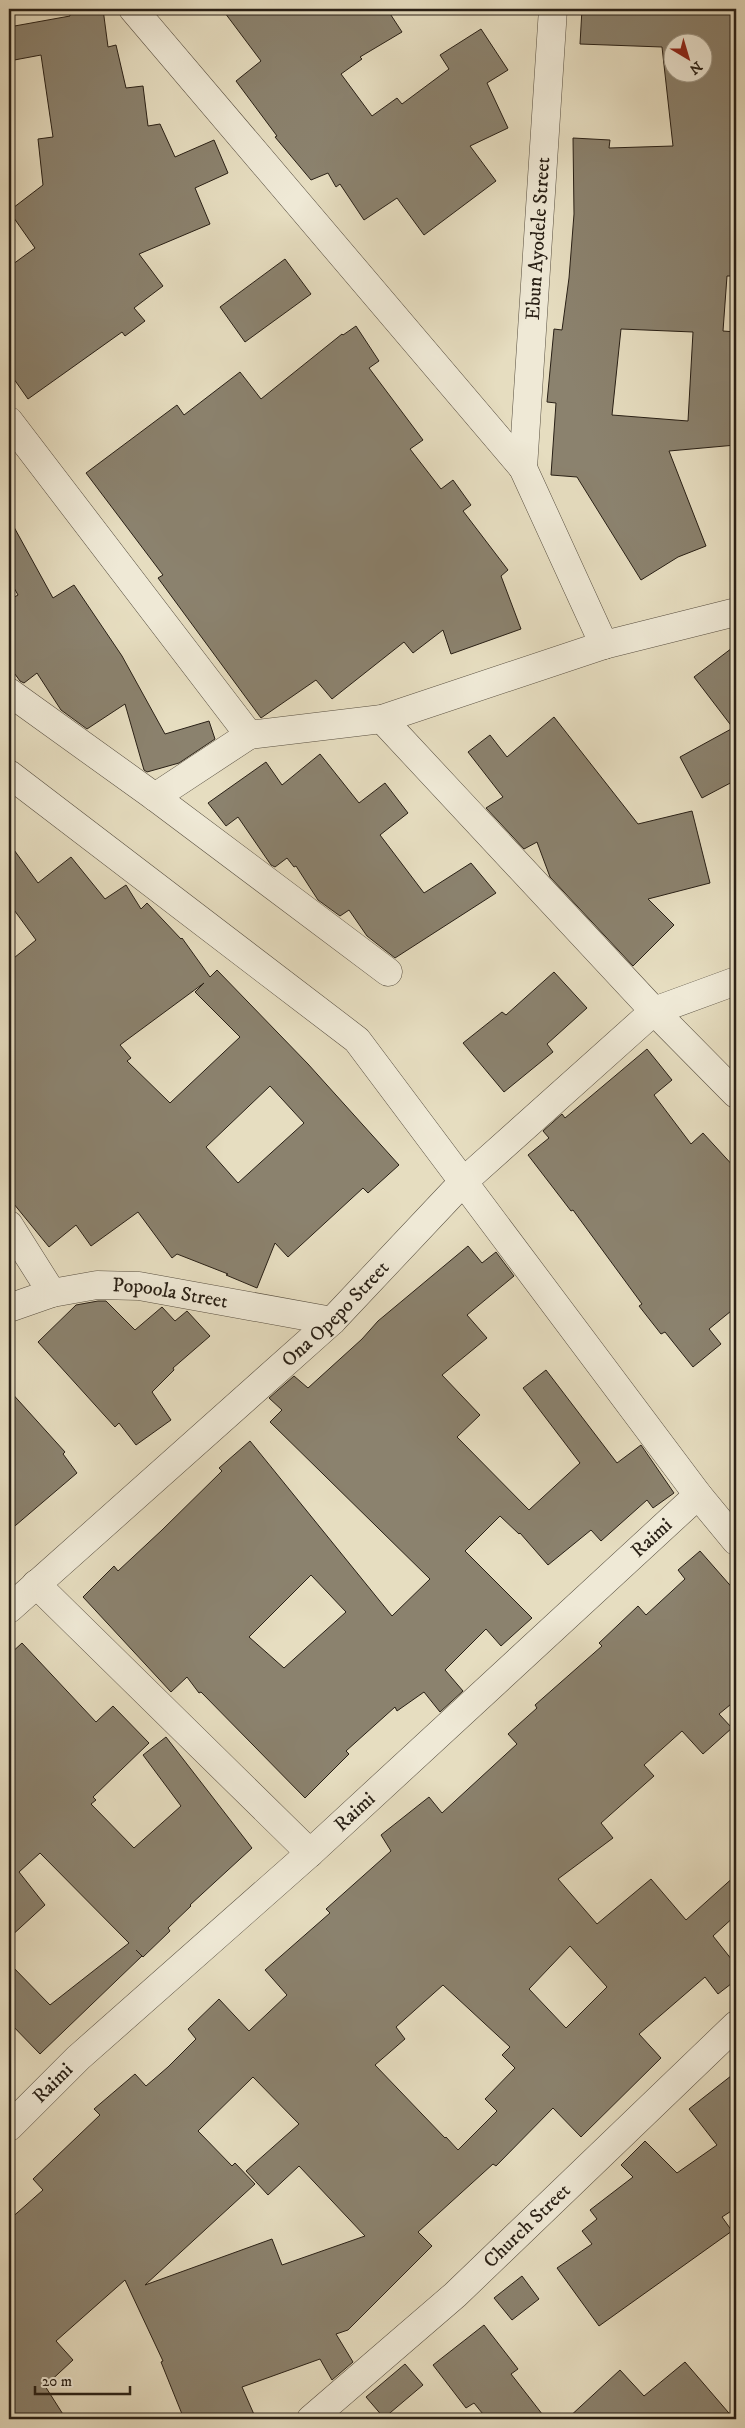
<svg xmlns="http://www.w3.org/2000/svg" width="745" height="2428" font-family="'IM FELL DW Pica',serif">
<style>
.building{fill:#8b826e;stroke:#292016;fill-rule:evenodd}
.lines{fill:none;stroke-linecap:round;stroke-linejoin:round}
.minor-casing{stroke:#584f40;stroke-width:29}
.minor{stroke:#efe9d6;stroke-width:28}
.labels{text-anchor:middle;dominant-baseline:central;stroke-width:4;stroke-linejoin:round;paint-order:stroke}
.street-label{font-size:20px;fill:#292016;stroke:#efe9d6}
</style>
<rect width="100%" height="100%" fill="#e6ddc0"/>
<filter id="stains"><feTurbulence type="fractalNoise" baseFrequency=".004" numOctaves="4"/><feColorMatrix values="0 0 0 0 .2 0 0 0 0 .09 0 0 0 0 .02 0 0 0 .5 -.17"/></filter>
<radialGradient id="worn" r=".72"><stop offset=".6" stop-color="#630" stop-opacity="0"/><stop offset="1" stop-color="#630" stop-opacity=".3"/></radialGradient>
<path class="building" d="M 69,9 L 103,9 L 108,47 L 116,45 L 126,88 L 143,86 L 148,126 L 160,124 L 175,157 L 214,140 L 228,173 L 195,188 L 210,224 L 139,254 L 163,286 L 134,308 L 145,321 L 125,336 L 122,332 L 28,399 L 9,372 L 9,267 L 35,248 L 9,211 L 43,185 L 38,139 L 53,137 L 41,55 L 9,61 L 9,27 L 70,16 Z
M 222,9 L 387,9 L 402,32 L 360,57 L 362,59 L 341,74 L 372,116 L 397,98 L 402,104 L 449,69 L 440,55 L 481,29 L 508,70 L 487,83 L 508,128 L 470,146 L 496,181 L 424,235 L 397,198 L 364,220 L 340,184 L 336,187 L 328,173 L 311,180 L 275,137 L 277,136 L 236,81 L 261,61 Z
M 582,9 L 736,9 L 736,276 L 727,276 L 723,331 L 736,332 L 736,445 L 669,451 L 706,546 L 678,557 L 641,580 L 577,477 L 551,475 L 556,403 L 547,402 L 554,329 L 562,330 L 569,278 L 574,214 L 573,138 L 610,140 L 609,148 L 673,146 L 662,47 L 580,44 ZM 672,42 L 702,42 L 702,72 L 672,72 ZM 621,329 L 693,332 L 688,421 L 612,415 Z
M 285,259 L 311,294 L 245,342 L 220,307 Z
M 356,326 L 379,361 L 369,368 L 423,440 L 410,449 L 441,489 L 453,480 L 471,505 L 463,511 L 508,570 L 501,576 L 521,629 L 451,654 L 443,630 L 413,653 L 404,642 L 332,699 L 316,680 L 261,718 L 158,578 L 163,575 L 86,473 L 177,405 L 184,415 L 240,372 L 261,399 L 342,334 L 343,335 Z
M 9,518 L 53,598 L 74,585 L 122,656 L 165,734 L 209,721 L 215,739 L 179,763 L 147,772 L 144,770 L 125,704 L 87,729 L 61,710 L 37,673 L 24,683 L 20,681 L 9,666 L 9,600 L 18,595 L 9,579 Z
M 736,645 L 736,780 L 702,798 L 680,757 L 733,728 L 694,677 Z
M 554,717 L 638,824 L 692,811 L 710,883 L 648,899 L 674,925 L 633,966 L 550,877 L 537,842 L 524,849 L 486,808 L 503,797 L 468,752 L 490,735 L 507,757 Z
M 320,754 L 359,803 L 385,783 L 408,813 L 380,835 L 424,893 L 471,863 L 496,893 L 395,958 L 367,936 L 349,910 L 340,916 L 318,900 L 296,866 L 294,867 L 287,858 L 275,867 L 271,865 L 238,817 L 226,826 L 208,803 L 266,762 L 282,785 Z
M 9,843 L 38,883 L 71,857 L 105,899 L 126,885 L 141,909 L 147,903 L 181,939 L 182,938 L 210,977 L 217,970 L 308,1064 L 399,1165 L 368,1193 L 363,1188 L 288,1257 L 275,1243 L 257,1288 L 226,1275 L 228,1274 L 177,1254 L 172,1258 L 138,1212 L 91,1246 L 76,1225 L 49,1247 L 9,1198 L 9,962 L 36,940 L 9,903 ZM 204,983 L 195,992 L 240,1037 L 170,1103 L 127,1061 L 131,1058 L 120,1045 ZM 270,1086 L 304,1123 L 238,1183 L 206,1147 Z
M 554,972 L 587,1008 L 547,1044 L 553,1052 L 504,1092 L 463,1043 L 502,1012 L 506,1015 Z
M 647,1049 L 672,1080 L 654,1095 L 691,1144 L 703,1133 L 736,1169 L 736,1307 L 709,1329 L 721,1344 L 693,1367 L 665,1332 L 661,1334 L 639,1306 L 642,1304 L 573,1210 L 571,1211 L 528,1155 L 549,1138 L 543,1131 L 562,1114 L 565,1118 Z
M 468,1246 L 482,1263 L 496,1252 L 514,1276 L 467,1315 L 487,1338 L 442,1375 L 480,1415 L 457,1437 L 529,1510 L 580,1463 L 523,1388 L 546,1370 L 617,1463 L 641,1445 L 674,1493 L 653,1508 L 647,1500 L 601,1541 L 591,1530 L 548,1565 L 520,1533 L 519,1534 L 500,1516 L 465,1551 L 532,1618 L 501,1646 L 486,1629 L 445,1670 L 463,1691 L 440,1712 L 424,1692 L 397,1711 L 395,1707 L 346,1751 L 349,1754 L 305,1798 L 201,1692 L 199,1693 L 187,1677 L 171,1692 L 83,1597 L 114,1566 L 118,1571 L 162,1530 L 222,1471 L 219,1468 L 250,1441 L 392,1616 L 430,1579 L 270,1422 L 282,1410 L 269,1398 L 294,1376 L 308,1388 L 362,1339 L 378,1321 ZM 311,1575 L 346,1612 L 284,1668 L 249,1637 Z
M 98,1301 L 106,1301 L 135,1330 L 162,1307 L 175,1321 L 187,1311 L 210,1336 L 173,1368 L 174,1370 L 152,1392 L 171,1420 L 136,1445 L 119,1423 L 115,1427 L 38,1342 L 76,1305 Z
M 9,1390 L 65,1452 L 63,1454 L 77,1473 L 9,1531 Z
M 700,1551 L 736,1592 L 736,1700 L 719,1714 L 732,1728 L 703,1754 L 682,1731 L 644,1765 L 654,1776 L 601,1823 L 613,1838 L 558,1879 L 597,1924 L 651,1879 L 686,1920 L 736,1875 L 736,1915 L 713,1936 L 736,1965 L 736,1980 L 718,1994 L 705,1977 L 639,2034 L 661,2058 L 581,2137 L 553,2108 L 496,2166 L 493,2164 L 418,2232 L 432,2246 L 348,2330 L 336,2334 L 353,2362 L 332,2380 L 320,2359 L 242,2387 L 256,2419 L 184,2419 L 161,2362 L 163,2361 L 125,2280 L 56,2341 L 73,2360 L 45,2386 L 66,2419 L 9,2419 L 9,2220 L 43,2190 L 33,2179 L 100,2115 L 94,2109 L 135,2074 L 146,2086 L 168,2067 L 196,2039 L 188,2029 L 219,1999 L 249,2031 L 287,1995 L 265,1970 L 330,1913 L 326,1909 L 391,1851 L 381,1835 L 429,1797 L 442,1813 L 517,1744 L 508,1734 L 537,1708 L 535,1705 L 602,1646 L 599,1643 L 638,1606 L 646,1615 L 685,1579 L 678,1570 ZM 570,1946 L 607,1987 L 566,2028 L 529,1989 ZM 443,1985 L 510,2047 L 502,2055 L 515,2068 L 485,2099 L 497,2111 L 458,2150 L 446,2137 L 445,2138 L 375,2065 L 405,2039 L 396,2027 ZM 253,2077 L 299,2124 L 246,2171 L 268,2195 L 299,2166 L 365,2236 L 282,2265 L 272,2239 L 145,2285 L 255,2184 L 235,2163 L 232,2166 L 198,2131 Z
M 22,1643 L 96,1722 L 113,1706 L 149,1743 L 93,1797 L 96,1800 L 91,1804 L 134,1848 L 181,1806 L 143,1755 L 166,1737 L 252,1848 L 190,1905 L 191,1906 L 168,1928 L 170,1931 L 143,1957 L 136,1950 L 142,1956 L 40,2054 L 9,2022 L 9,1963 L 50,2005 L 129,1943 L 40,1853 L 19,1872 L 45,1905 L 9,1938 L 9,1655 Z
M 736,2072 L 736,2208 L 722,2217 L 732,2231 L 599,2326 L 557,2268 L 592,2244 L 582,2231 L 597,2219 L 590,2210 L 633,2177 L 621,2165 L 645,2141 L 677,2173 L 717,2145 L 689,2109 Z
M 522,2276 L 539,2299 L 512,2320 L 494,2298 Z
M 484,2325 L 518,2369 L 511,2374 L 546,2419 L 487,2419 L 474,2403 L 466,2408 L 433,2365 Z
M 685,2362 L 734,2419 L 567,2419 L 620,2370 L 644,2396 Z
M 405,2364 L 423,2385 L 384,2418 L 366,2397 Z"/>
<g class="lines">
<defs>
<g id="minor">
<path d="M 133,9 L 523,468 L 604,645"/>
<path d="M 9,421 L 249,735 L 382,719 L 604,645 L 736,612"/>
<path id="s1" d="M 523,468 L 553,9"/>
<path d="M 9,692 L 155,797 L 388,972"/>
<path d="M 382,719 L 654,1011 L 736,1094"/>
<path d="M 9,774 L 357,1040 L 698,1495 L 736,1541"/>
<path d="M 155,797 L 249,735"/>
<path d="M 9,1225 L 52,1293"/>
<path id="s2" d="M 9,1308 L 52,1293 L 97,1285 L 139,1286 L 332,1321"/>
<path d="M 36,1584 L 310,1853"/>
<path id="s3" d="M 9,1609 L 332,1321 L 463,1182 L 654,1011 L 736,981"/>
<path id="s4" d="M 9,2127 L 78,2058 L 310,1853 L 698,1495"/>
<path id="s5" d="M 311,2419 L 455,2295 L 736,2025"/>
</g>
</defs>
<use href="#minor" class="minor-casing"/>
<use href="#minor" class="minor"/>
</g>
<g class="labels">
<g class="street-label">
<text stroke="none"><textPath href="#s1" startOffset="230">Ebun Ayodele Street</textPath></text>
<text stroke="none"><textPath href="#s2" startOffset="165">Popoola Street</textPath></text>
<text stroke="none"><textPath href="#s3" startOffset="440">Ona Opepo Street</textPath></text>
<text stroke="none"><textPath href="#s4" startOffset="872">Raimi</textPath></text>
<text stroke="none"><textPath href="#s4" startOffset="468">Raimi</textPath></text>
<text stroke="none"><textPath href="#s4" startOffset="62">Raimi</textPath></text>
<text stroke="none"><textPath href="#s5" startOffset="290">Church Street</textPath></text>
</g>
</g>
<rect width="745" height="2428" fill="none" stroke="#e6ddc0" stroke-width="30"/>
<rect x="10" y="10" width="725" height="2408" fill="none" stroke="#292016" stroke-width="2.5"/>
<rect x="15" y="15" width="715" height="2398" fill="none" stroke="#292016"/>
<g transform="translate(688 58) rotate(142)"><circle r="24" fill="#efe9d6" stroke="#a09989"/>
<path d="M0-4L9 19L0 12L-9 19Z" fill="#8f2418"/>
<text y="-8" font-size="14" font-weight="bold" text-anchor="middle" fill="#292016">N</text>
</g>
<path d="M35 2386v8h95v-8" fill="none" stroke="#292016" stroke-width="2.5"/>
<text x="42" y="2386" font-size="15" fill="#292016" stroke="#efe9d6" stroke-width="4" paint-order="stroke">20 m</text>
<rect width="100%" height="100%" filter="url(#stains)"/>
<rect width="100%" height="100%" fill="url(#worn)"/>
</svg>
